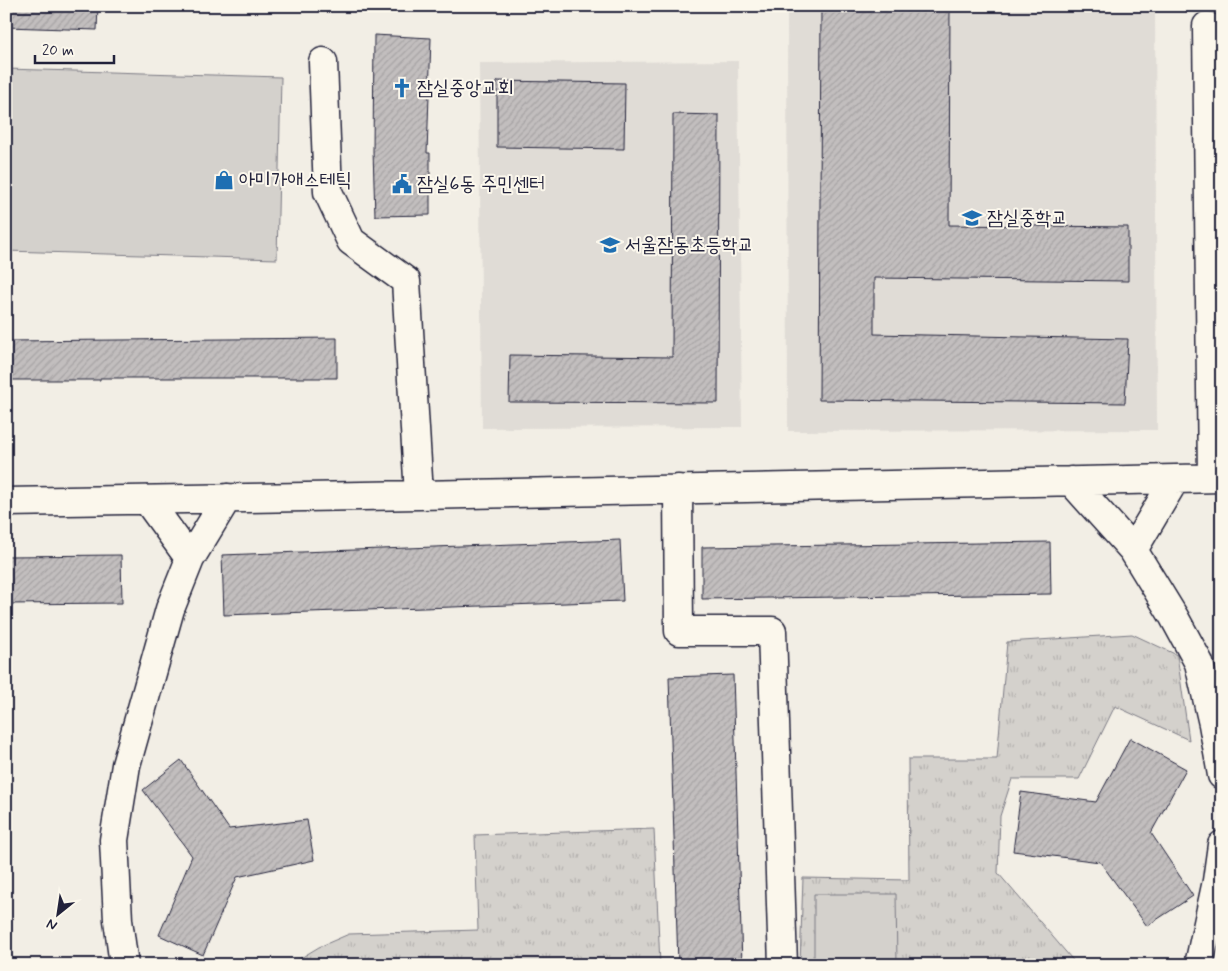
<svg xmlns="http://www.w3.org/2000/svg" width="1228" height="971" font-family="Mynerve,'Poor Story',sans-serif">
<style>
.built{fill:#e0dcd6}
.grass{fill:url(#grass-tufts);stroke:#7b7a84}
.park{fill:#d4d1cc;stroke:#7b7a84}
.building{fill:url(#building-hatch);stroke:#22223b}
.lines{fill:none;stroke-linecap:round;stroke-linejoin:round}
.minor-casing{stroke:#22223b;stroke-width:31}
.minor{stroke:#fbf7ec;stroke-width:28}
.labels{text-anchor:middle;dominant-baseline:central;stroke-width:4;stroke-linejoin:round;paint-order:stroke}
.poi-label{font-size:20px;fill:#22223b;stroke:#fbf7ec;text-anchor:start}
</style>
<defs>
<pattern id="grass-tufts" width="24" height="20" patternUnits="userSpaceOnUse" patternTransform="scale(1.25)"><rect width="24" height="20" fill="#d4d1cc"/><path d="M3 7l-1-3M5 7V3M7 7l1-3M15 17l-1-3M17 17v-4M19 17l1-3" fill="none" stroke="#b6b3b0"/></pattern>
<pattern id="building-hatch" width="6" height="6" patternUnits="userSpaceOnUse" patternTransform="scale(1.25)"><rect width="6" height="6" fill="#c2bebe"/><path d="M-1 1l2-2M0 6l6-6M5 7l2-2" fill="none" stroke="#a6a3a4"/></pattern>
</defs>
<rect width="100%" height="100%" fill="#f2eee5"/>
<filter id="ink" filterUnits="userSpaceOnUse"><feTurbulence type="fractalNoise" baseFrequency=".02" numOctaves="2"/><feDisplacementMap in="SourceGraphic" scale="10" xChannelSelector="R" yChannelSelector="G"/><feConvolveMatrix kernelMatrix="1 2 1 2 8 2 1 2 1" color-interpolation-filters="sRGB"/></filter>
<g filter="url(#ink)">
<path class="built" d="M 787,6 L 1155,6 L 1157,430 L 788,431 Z
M 738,61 L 742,427 L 482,428 L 479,63 Z"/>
<path class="grass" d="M 1132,634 L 1177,655 L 1189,740 L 1115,706 L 1079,779 L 1012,779 L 1000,816 L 998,873 L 1077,965 L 800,965 L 803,878 L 909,880 L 908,759 L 997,759 L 1007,642 Z
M 654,829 L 660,965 L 289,965 L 319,947 L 349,934 L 478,930 L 475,835 Z"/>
<path class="park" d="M 6,69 L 281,77 L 277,259 L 6,251 Z
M 814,894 L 896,894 L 897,965 L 814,965 Z"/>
<path class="building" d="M 6,6 L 98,6 L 97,30 L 6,27 Z
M 821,6 L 950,6 L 949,225 L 1128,227 L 1128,281 L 874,278 L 874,334 L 1128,339 L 1125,403 L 819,400 Z
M 374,35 L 431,38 L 427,153 L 430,153 L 430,215 L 375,216 L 373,151 Z
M 497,81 L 625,83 L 624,149 L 497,147 Z
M 673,114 L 719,115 L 718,403 L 509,402 L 510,355 L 672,357 Z
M 337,338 L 337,378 L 100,378 L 100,380 L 6,380 L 6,341 Z
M 620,540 L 623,601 L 224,615 L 222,555 Z
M 1050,542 L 1051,594 L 702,599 L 702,547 Z
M 121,555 L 122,603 L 6,604 L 6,556 Z
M 733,675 L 742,965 L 678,965 L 669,677 Z
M 1130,738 L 1186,769 L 1151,833 L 1193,896 L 1147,926 L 1100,862 L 1013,851 L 1021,792 L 1096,802 Z
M 181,760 L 229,829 L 307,820 L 314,860 L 237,877 L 203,955 L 159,935 L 192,856 L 143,790 Z"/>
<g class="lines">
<defs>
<path id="minor" d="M 1207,26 L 1212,478
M 323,62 L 328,192 L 351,241 L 406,281 L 419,495
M 1071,481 L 1133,550 L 1174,617 L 1199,663 L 1213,724 L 1222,775
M 678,489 L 679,631 L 772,631 L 783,965
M 147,500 L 190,559
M 6,502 L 419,495 L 1222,478
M 1133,550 L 1175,479
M 124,965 L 118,920 L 114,840 L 126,765 L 170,609 L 190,559 L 227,498
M 1199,965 L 1217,881 L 1222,845"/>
</defs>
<use href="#minor" class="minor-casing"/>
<use href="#minor" class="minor"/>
</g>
</g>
<defs>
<symbol id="church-bare" viewBox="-9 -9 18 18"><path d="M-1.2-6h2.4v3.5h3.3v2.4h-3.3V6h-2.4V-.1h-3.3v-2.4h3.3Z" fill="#1f6fb2" stroke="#fbf7ec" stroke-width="2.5" paint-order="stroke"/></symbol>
<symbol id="shop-bare" viewBox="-9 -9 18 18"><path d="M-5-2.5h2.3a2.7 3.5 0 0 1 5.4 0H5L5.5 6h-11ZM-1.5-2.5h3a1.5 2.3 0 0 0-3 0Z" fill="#1f6fb2" stroke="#fbf7ec" stroke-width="2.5" paint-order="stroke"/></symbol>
<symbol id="civic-bare" viewBox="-9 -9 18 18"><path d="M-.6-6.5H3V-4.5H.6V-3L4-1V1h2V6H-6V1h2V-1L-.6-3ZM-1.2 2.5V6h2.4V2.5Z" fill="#1f6fb2" stroke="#fbf7ec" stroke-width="2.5" paint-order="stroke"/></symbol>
<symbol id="school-bare" viewBox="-9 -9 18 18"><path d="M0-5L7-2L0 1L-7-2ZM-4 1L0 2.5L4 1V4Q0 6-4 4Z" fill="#1f6fb2" stroke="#fbf7ec" stroke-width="2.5" paint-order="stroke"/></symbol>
</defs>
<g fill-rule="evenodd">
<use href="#church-bare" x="388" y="74" width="28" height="28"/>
<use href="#shop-bare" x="210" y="166" width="28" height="28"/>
<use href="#civic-bare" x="388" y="170" width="28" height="28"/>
<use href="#school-bare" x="958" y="204" width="28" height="28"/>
<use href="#school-bare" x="596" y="231" width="28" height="28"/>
</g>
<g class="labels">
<g class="poi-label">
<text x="417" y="88">잠실중앙교회</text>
<text x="239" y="180">아미가애스테틱</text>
<text x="417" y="184">잠실6동 주민센터</text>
<text x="987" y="218">잠실중학교</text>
<text x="625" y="245">서울잠동초등학교</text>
</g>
</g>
<rect width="1228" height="971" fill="none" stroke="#fbf7ec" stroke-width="25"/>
<rect x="12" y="12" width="1203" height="946" fill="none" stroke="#22223b" stroke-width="2" filter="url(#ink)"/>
<g transform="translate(58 914) rotate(210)" stroke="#fbf7ec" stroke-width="4" paint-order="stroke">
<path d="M0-4L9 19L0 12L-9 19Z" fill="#22223b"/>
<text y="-8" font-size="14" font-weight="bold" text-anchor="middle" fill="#22223b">N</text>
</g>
<path d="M35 55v8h79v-8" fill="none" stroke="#22223b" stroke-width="2.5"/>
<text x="42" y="55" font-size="15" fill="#22223b" stroke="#fbf7ec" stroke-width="4" paint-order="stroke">20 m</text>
</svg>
